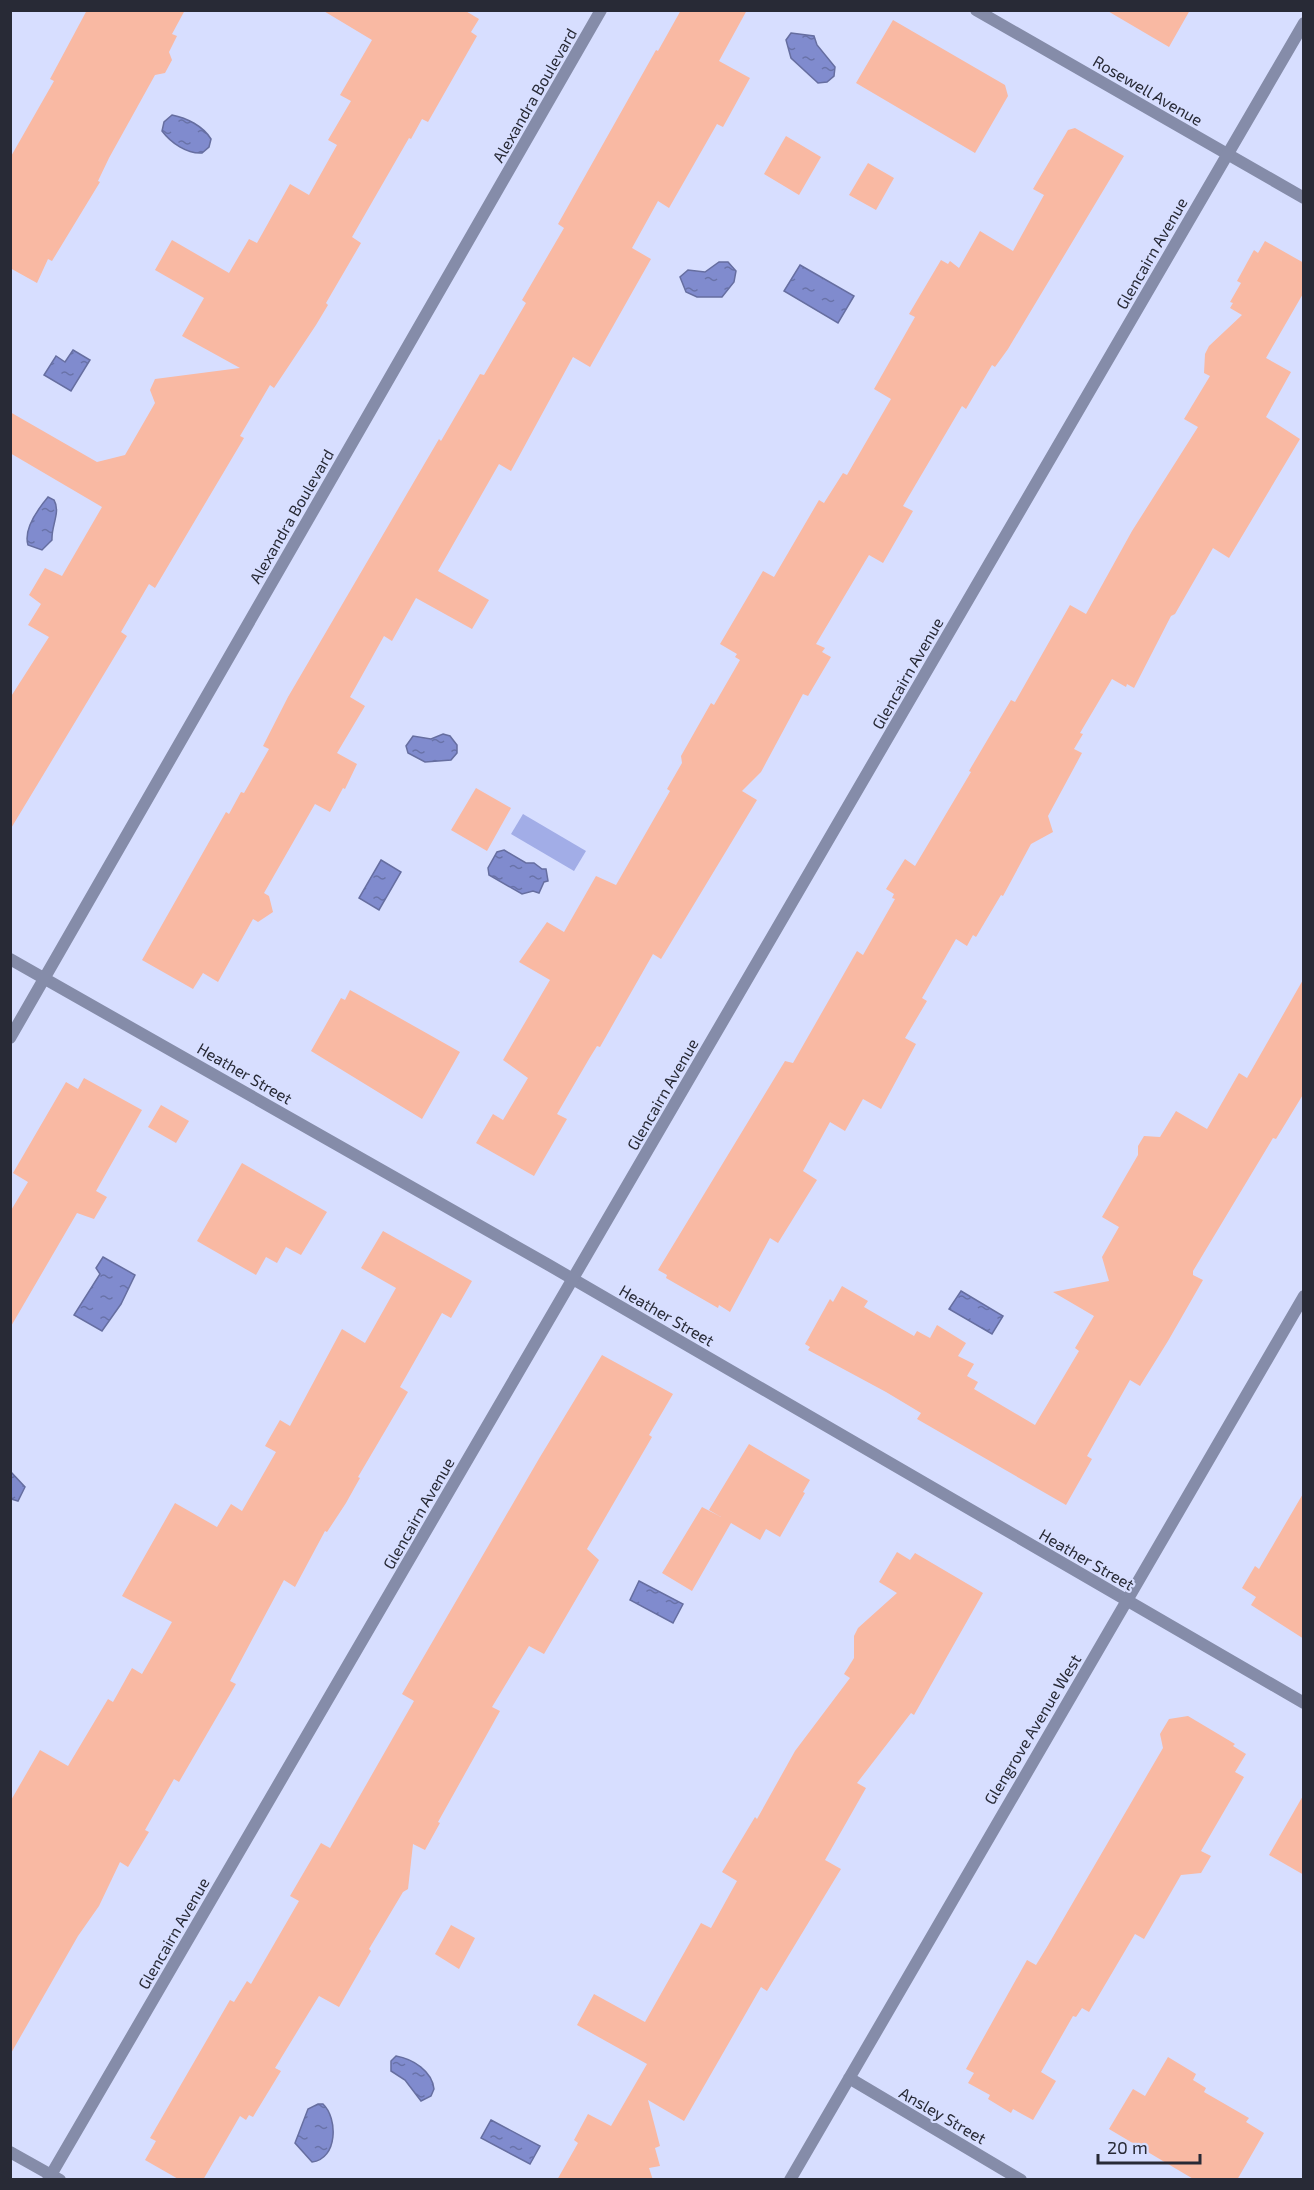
<svg xmlns="http://www.w3.org/2000/svg" width="1314" height="2190" font-family="'Exo 2',sans-serif">
<style>
.pitch{fill:#a2ade7}
.water{fill:url(#water-ripples);stroke:#666ea0;stroke-width:1.5}
.building{fill:#f9b9a3}
.lines{fill:none;stroke-linecap:round;stroke-linejoin:round}
.minor{stroke:#858ca9;stroke-width:12}
.tertiary{stroke:#858ca9;stroke-width:12}
.labels{text-anchor:middle;dominant-baseline:central;stroke-width:4.5;stroke-linejoin:round;paint-order:stroke}
.street-label{font-size:16px;fill:#282a36;stroke:#d7deff}
</style>
<defs>
<pattern id="water-ripples" width="26" height="14" patternUnits="userSpaceOnUse" patternTransform="scale(1.5)"><rect width="26" height="14" fill="#808bce"/><path d="M2 4q2-2 4 0t4 0M15 11q2-2 4 0t4 0" fill="none" stroke="#6972a8"/></pattern>
</defs>
<rect width="100%" height="100%" fill="#d7deff"/>
<path class="pitch" d="M 523,814 L 586,851 L 574,871 L 511,834 Z"/>
<path class="water" d="M 791,33 L 814,36 L 817,45 L 835,67 L 834,76 L 827,82 L 818,83 L 791,58 L 786,40 Z
M 172,115 C 187,118 203,126 211,139 L 209,147 L 202,153 C 187,154 171,143 162,131 L 164,122 Z
M 719,262 L 728,262 L 736,271 L 734,282 L 722,297 L 697,297 L 686,292 L 680,277 L 688,270 L 705,272 Z
M 800,265 L 854,296 L 838,323 L 784,291 Z
M 73,350 L 90,360 L 71,391 L 44,375 L 56,356 L 65,362 Z
M 48,497 L 54,500 C 61,512 51,526 52,540 L 42,550 L 28,545 C 23,529 38,509 48,497 Z
M 443,734 L 450,736 L 457,745 L 457,753 L 451,760 L 425,762 L 408,753 L 406,746 L 413,736 L 431,739 Z
M 504,850 L 526,863 L 534,863 L 542,869 L 546,869 L 548,881 L 544,882 L 539,893 L 533,891 L 522,894 L 489,875 L 488,868 L 497,852 Z
M 381,860 L 401,872 L 379,910 L 359,898 Z
M 103,1257 L 135,1275 L 121,1304 L 102,1331 L 74,1315 L 100,1274 L 96,1268 Z
M 961,1291 L 1003,1316 L 992,1334 L 949,1309 Z
M 11,1472 L 25,1487 L 18,1501 L 11,1499 Z
M 639,1581 L 683,1604 L 673,1623 L 630,1600 Z
M 396,2056 C 413,2059 432,2071 434,2089 L 431,2096 L 421,2101 L 405,2080 L 391,2071 L 391,2061 Z
M 318,2104 L 323,2104 C 338,2118 338,2159 312,2162 L 295,2143 L 308,2109 Z
M 491,2120 L 540,2146 L 530,2164 L 481,2138 Z"/>
<path class="building" d="M 87,10 L 185,10 L 172,34 L 177,36 L 169,52 L 172,60 L 165,73 L 155,75 L 109,158 L 98,181 L 100,182 L 52,261 L 48,259 L 37,283 L 10,268 L 10,158 L 54,81 L 50,79 Z
M 322,10 L 464,10 L 479,19 L 471,32 L 477,36 L 428,122 L 422,119 L 411,139 L 409,138 L 352,237 L 361,243 L 326,303 L 328,305 L 316,325 L 274,388 L 270,385 L 240,436 L 244,438 L 155,588 L 149,584 L 121,632 L 127,636 L 10,830 L 10,698 L 49,637 L 28,625 L 41,604 L 29,595 L 45,568 L 62,576 L 102,507 L 10,453 L 10,412 L 97,462 L 125,455 L 155,403 L 150,390 L 155,379 L 240,368 L 182,336 L 204,298 L 155,270 L 172,240 L 229,273 L 249,239 L 257,243 L 290,184 L 309,195 L 337,145 L 328,140 L 351,101 L 340,95 L 372,40 Z
M 681,10 L 747,10 L 719,61 L 750,78 L 723,127 L 717,124 L 669,208 L 658,201 L 632,248 L 651,259 L 590,367 L 573,357 L 511,471 L 499,464 L 438,571 L 489,600 L 472,629 L 416,598 L 392,641 L 384,636 L 350,697 L 365,706 L 337,753 L 357,764 L 345,789 L 343,788 L 330,812 L 315,804 L 264,893 L 269,896 L 273,912 L 258,922 L 253,919 L 218,982 L 203,973 L 193,989 L 142,960 L 226,812 L 229,814 L 241,792 L 244,793 L 269,749 L 263,746 L 288,697 L 439,439 L 441,441 L 480,374 L 484,375 L 526,303 L 522,300 L 564,228 L 558,224 L 656,50 L 658,51 Z
M 1106,10 L 1190,10 L 1169,47 Z
M 893,20 L 1005,85 L 1008,96 L 975,153 L 856,83 Z
M 1075,128 L 1124,156 L 1008,349 L 995,367 L 992,365 L 966,409 L 962,406 L 903,506 L 913,511 L 883,563 L 869,555 L 816,644 L 825,648 L 822,652 L 831,657 L 808,696 L 803,694 L 761,772 L 742,791 L 757,800 L 661,959 L 653,954 L 600,1047 L 597,1046 L 589,1059 L 557,1114 L 567,1119 L 534,1176 L 476,1143 L 493,1114 L 503,1120 L 528,1078 L 503,1060 L 550,980 L 519,962 L 547,922 L 564,932 L 596,876 L 616,885 L 670,791 L 667,789 L 682,763 L 681,756 L 711,703 L 714,705 L 740,660 L 735,657 L 737,654 L 720,644 L 763,571 L 774,577 L 819,500 L 824,503 L 843,473 L 847,475 L 891,399 L 874,389 L 915,317 L 909,314 L 941,260 L 948,264 L 950,261 L 959,268 L 980,231 L 1013,251 L 1044,195 L 1033,189 L 1068,130 Z
M 786,136 L 821,157 L 799,195 L 764,174 Z
M 868,163 L 894,178 L 876,210 L 849,195 Z
M 1265,241 L 1304,263 L 1304,292 L 1266,358 L 1291,372 L 1266,417 L 1300,439 L 1229,558 L 1213,548 L 1175,614 L 1171,616 L 1134,688 L 1127,684 L 1126,687 L 1112,679 L 1080,733 L 1083,734 L 1074,749 L 1082,753 L 1048,816 L 1053,832 L 1031,844 L 1003,896 L 1001,895 L 976,937 L 973,935 L 967,946 L 956,939 L 922,998 L 927,1001 L 905,1038 L 916,1044 L 881,1109 L 863,1099 L 845,1131 L 830,1122 L 803,1171 L 817,1180 L 778,1243 L 770,1238 L 730,1312 L 719,1305 L 718,1308 L 666,1278 L 667,1275 L 658,1270 L 785,1061 L 793,1063 L 857,951 L 863,955 L 895,899 L 892,898 L 894,894 L 886,889 L 905,859 L 915,866 L 971,772 L 969,771 L 1011,700 L 1015,702 L 1019,695 L 1070,605 L 1086,614 L 1132,531 L 1198,427 L 1184,419 L 1210,376 L 1204,373 L 1205,354 L 1209,346 L 1242,315 L 1230,308 L 1233,303 L 1230,302 L 1241,283 L 1237,281 L 1254,250 L 1258,253 Z
M 476,788 L 511,808 L 487,851 L 451,830 Z
M 1304,978 L 1304,1093 L 1276,1139 L 1273,1138 L 1193,1271 L 1193,1275 L 1203,1280 L 1168,1341 L 1140,1386 L 1130,1380 L 1087,1456 L 1092,1459 L 1066,1505 L 917,1419 L 921,1413 L 886,1392 L 808,1350 L 810,1347 L 805,1344 L 830,1299 L 833,1302 L 842,1286 L 868,1301 L 864,1307 L 914,1336 L 917,1331 L 930,1338 L 937,1325 L 966,1343 L 958,1356 L 974,1364 L 967,1376 L 978,1382 L 974,1389 L 1035,1425 L 1079,1351 L 1075,1348 L 1094,1316 L 1053,1292 L 1109,1281 L 1102,1257 L 1119,1227 L 1102,1217 L 1138,1155 L 1138,1146 L 1144,1136 L 1160,1137 L 1176,1111 L 1207,1129 L 1239,1073 L 1247,1078 Z
M 350,990 L 460,1052 L 422,1119 L 311,1051 L 341,998 L 345,1000 Z
M 84,1078 L 142,1110 L 96,1191 L 107,1197 L 94,1219 L 77,1213 L 10,1328 L 10,1212 L 28,1182 L 13,1173 L 66,1082 L 78,1089 Z
M 161,1105 L 189,1121 L 176,1143 L 148,1127 Z
M 242,1163 L 327,1212 L 301,1255 L 286,1247 L 277,1263 L 266,1257 L 256,1275 L 197,1241 Z
M 383,1231 L 472,1281 L 451,1318 L 442,1313 L 400,1387 L 408,1392 L 358,1477 L 360,1478 L 346,1503 L 327,1532 L 325,1531 L 295,1587 L 284,1580 L 230,1681 L 236,1684 L 179,1782 L 174,1779 L 145,1830 L 149,1832 L 128,1867 L 120,1862 L 99,1906 L 78,1936 L 10,2055 L 10,1802 L 40,1750 L 68,1766 L 108,1699 L 113,1702 L 132,1668 L 142,1674 L 172,1622 L 122,1596 L 175,1503 L 217,1527 L 231,1504 L 242,1511 L 276,1452 L 265,1446 L 280,1420 L 290,1426 L 342,1329 L 365,1343 L 396,1288 L 361,1268 Z
M 602,1355 L 673,1394 L 649,1435 L 652,1437 L 587,1549 L 599,1560 L 544,1654 L 529,1646 L 492,1707 L 500,1711 L 438,1822 L 440,1823 L 425,1850 L 413,1844 L 408,1889 L 403,1892 L 369,1949 L 371,1951 L 339,2007 L 319,1996 L 275,2068 L 281,2071 L 253,2117 L 249,2115 L 246,2120 L 240,2116 L 203,2180 L 180,2180 L 145,2160 L 156,2141 L 150,2138 L 230,2000 L 234,2002 L 247,1981 L 251,1984 L 299,1901 L 290,1896 L 321,1843 L 330,1848 L 414,1701 L 402,1694 L 540,1457 Z
M 749,1444 L 810,1480 L 803,1492 L 805,1493 L 780,1537 L 766,1529 L 760,1540 L 731,1523 L 692,1591 L 662,1573 L 702,1507 L 721,1517 L 709,1510 Z
M 1304,1492 L 1304,1639 L 1251,1605 L 1256,1597 L 1242,1588 L 1255,1566 L 1259,1569 Z
M 897,1552 L 910,1560 L 915,1553 L 983,1593 L 914,1715 L 911,1713 L 857,1783 L 866,1788 L 825,1860 L 841,1869 L 767,1991 L 761,1987 L 684,2121 L 648,2100 L 660,2146 L 655,2148 L 660,2166 L 649,2168 L 653,2180 L 557,2180 L 578,2143 L 574,2140 L 588,2114 L 611,2126 L 647,2064 L 577,2025 L 594,1994 L 645,2022 L 701,1923 L 711,1928 L 737,1881 L 722,1872 L 755,1817 L 757,1819 L 795,1751 L 850,1678 L 844,1674 L 854,1658 L 854,1636 L 858,1628 L 897,1593 L 879,1582 Z
M 1188,1716 L 1235,1744 L 1233,1746 L 1246,1754 L 1235,1772 L 1244,1777 L 1201,1851 L 1211,1856 L 1201,1873 L 1181,1875 L 1144,1939 L 1135,1934 L 1089,2012 L 1082,2008 L 1076,2017 L 1073,2016 L 1041,2072 L 1056,2081 L 1033,2120 L 1013,2109 L 1011,2113 L 988,2099 L 990,2095 L 968,2083 L 974,2073 L 966,2069 L 1027,1960 L 1036,1965 L 1047,1947 L 1163,1748 L 1160,1734 L 1169,1719 Z
M 1304,1794 L 1304,1875 L 1269,1855 Z
M 451,1925 L 475,1938 L 459,1969 L 435,1954 Z
M 1168,2057 L 1196,2074 L 1193,2080 L 1206,2088 L 1204,2092 L 1249,2118 L 1246,2122 L 1264,2133 L 1237,2180 L 1195,2180 L 1109,2129 L 1133,2089 L 1145,2096 Z"/>
<g class="lines">
<path class="minor" d="M 976,10 L 1304,198
M 10,959 L 547,1264 L 1304,1703
M 10,1038 L 601,10
M 849,2078 L 1021,2180
M 10,2152 L 60,2180
M 790,2180 L 1304,1296"/>
<path class="tertiary" d="M 48,2180 L 1304,23"/>
</g>
<g class="labels">
<g class="street-label">
<text transform="translate(1148 90) rotate(30)">Rosewell Avenue</text>
<text transform="translate(534 95) rotate(-60)">Alexandra Boulevard</text>
<text transform="translate(1151 253) rotate(-60)">Glencairn Avenue</text>
<text transform="translate(291 516) rotate(-60)">Alexandra Boulevard</text>
<text transform="translate(907 673) rotate(-60)">Glencairn Avenue</text>
<text transform="translate(245 1073) rotate(30)">Heather Street</text>
<text transform="translate(662 1094) rotate(-60)">Glencairn Avenue</text>
<text transform="translate(667 1315) rotate(30)">Heather Street</text>
<text transform="translate(418 1513) rotate(-60)">Glencairn Avenue</text>
<text transform="translate(1087 1559) rotate(30)">Heather Street</text>
<text transform="translate(1032 1729) rotate(-59)">Glengrove Avenue West</text>
<text transform="translate(173 1933) rotate(-60)">Glencairn Avenue</text>
<text transform="translate(943 2115) rotate(30)">Ansley Street</text>
</g>
</g>
<rect width="1314" height="2190" fill="none" stroke="#282a36" stroke-width="24"/>
<path d="M1098 2154v9h102v-9" fill="none" stroke="#282a36" stroke-width="3"/>
<text x="1107" y="2154" font-size="18" fill="#282a36" stroke="#d7deff" stroke-width="4.5" paint-order="stroke">20 m</text>
</svg>
